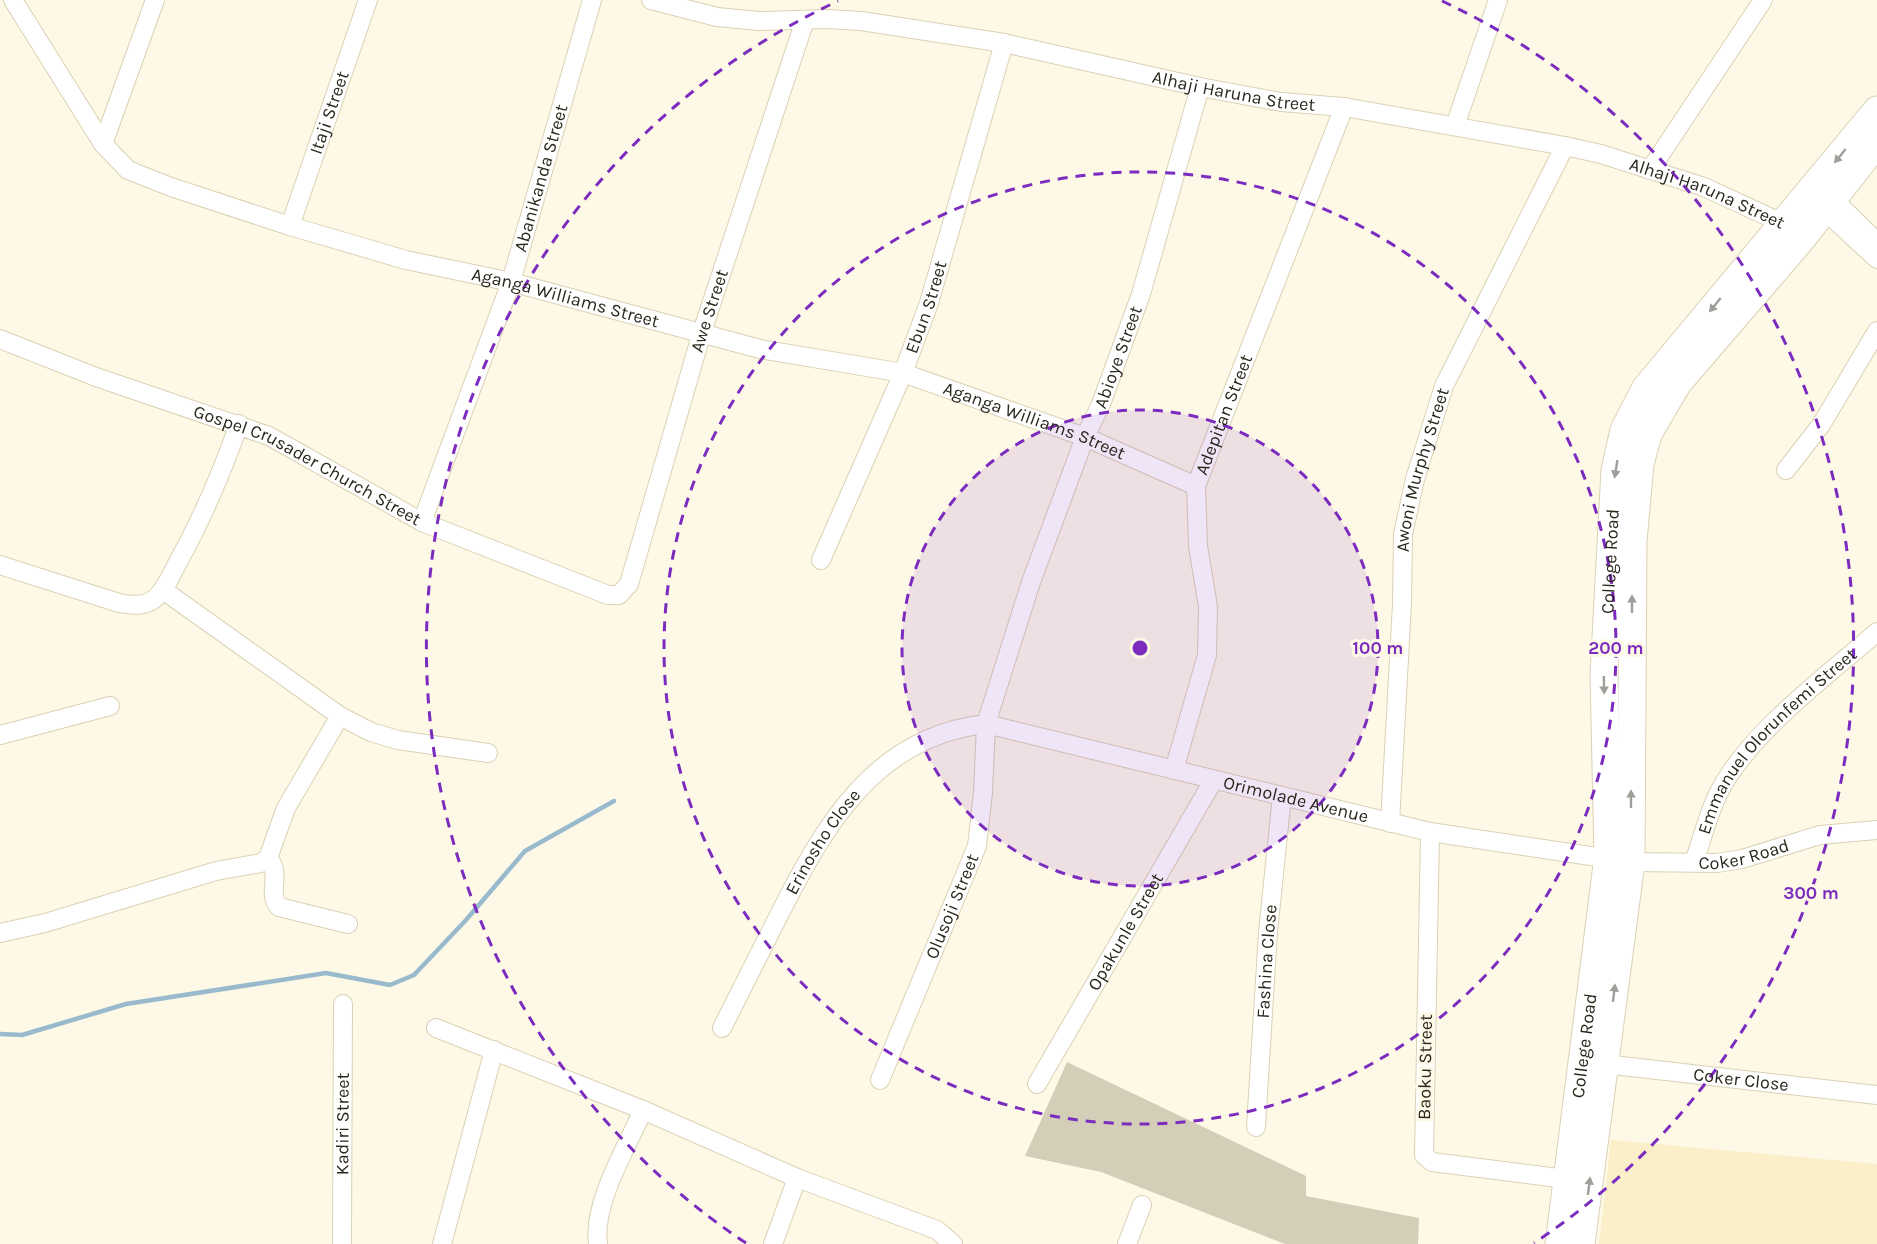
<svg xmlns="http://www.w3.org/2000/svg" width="1877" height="1244" font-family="Karla,sans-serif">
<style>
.built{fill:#faefc9}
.green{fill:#d4ceb9}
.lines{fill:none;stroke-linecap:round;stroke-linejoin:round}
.stream{stroke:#99bacd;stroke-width:4.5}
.minor-casing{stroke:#dad1b4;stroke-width:20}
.secondary-casing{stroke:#dad1b4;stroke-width:29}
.minor{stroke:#fff;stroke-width:18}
.secondary{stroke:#fff;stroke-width:27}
.oneway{fill:#9f9e99}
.ring{fill:none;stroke:#7b2cbf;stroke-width:3;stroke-dasharray:10 8}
.labels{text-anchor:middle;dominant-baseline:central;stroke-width:6;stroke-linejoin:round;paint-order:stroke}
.street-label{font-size:18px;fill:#2a271c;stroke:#fef9e7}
.centre{fill:#7b2cbf;stroke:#fef9e7;stroke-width:3}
.ring-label{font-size:18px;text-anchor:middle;font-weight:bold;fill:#7b2cbf;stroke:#fef9e7;stroke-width:6;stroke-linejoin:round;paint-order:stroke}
</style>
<rect width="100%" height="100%" fill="#fef9e7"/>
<path class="built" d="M 1611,1140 L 1877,1164 L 1877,1244 L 1599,1244 Z"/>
<path class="green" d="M 1067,1062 L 1306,1176 L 1306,1196 L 1419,1218 L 1418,1244 L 1285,1244 L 1101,1172 L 1025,1156 Z"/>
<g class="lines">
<path class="stream" d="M 0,1034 L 22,1035 L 126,1004 L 326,973 L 390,985 L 414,975 L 466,920 L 525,851 L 614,801"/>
<defs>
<g id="minor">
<path id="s1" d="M 13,0 L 103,144 L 128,170 L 171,187 L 290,226 L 406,260 L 511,282 L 760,349 L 903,373 L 1085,437 L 1196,486"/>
<path id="s2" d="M 651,0 L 717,17 L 759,21 L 828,19 L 861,21 L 1004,43 L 1200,87 L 1281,102 L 1344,107 L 1565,146 L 1601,154 L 1704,187 L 1782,223 L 1791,231"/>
<path d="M 1455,126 L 1498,0"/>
<path d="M 103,144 L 155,0"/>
<path d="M 1650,170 L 1763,0"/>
<path d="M 1833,199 L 1877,242"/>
<path d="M 1824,210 L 1877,259"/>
<path id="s3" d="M 290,226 L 368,0"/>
<path id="s4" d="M 0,339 L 96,377 L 269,436 L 422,522 L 608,595 L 619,595 L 629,584 L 702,332 L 805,20"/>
<path d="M 1786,470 L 1821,425 L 1877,331"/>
<path id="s5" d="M 422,522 L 511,282 L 592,0"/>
<path id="s6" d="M 821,560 L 903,373 L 929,303 L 1004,43"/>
<path d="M 0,565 L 119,603 C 130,605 145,607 154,599 C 165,591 171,575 177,564 C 202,519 222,472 239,424"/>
<path d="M 163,590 L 340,716 L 371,732 L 398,740 L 488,753"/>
<path d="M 0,735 L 110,706"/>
<path id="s7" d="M 1174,770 L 1207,655 L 1208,607 L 1198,546 L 1196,486 L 1344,107"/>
<path id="s8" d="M 1390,823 L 1402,604 L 1403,534 L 1415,479 L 1444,386 L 1565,146"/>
<path d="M 1430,832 L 1424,1155 L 1432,1162 L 1566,1179"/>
<path d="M 268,858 C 283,875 266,893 279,907 L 348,924"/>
<path id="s9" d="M 1694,862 C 1702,840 1708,814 1719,792 C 1749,733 1827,676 1877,632"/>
<path d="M 0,933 L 45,923 L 216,871 L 261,863 L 268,858 L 286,808 L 340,716"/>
<path d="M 436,1028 L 643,1110 L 797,1178 L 937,1230 L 953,1244"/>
<path id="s10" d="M 722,1028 C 741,990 760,952 779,915 C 825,824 876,736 986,724 L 1430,832 L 1631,862 L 1717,863 L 1742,859 L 1820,835 L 1877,830"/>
<path id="s11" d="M 1604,1064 L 1877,1095"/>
<path id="s12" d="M 880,1080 L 977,846 L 983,793 L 986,724 L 1031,582 L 1085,437 L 1101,404 L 1141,294 L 1200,87"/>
<path id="s13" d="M 1037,1084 L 1213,781"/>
<path id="s14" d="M 1256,1127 L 1268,932 L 1282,796"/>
<path id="s15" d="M 342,1244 L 343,1004"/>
<path d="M 442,1244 L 494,1050"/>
<path d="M 598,1244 C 592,1204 627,1147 643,1110"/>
<path d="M 773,1244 L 797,1178"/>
<path d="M 1127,1244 L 1142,1205"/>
</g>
<g id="secondary">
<path id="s16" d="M 1559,1244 L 1608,857 L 1604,674 L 1615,470 L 1624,430 L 1645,389 L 1877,110"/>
<path d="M 1581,1244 L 1631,862 L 1633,541 L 1640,464 L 1648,434 L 1678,383 L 1801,240 L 1877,143"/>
</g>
</defs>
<use href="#minor" class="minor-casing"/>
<use href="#secondary" class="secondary-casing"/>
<use href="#minor" class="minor"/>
<use href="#secondary" class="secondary"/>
</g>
<defs><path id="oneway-solid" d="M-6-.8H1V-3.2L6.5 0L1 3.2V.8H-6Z" transform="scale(1.5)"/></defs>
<g class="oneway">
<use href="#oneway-solid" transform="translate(1840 156) rotate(129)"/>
<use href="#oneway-solid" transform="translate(1715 305) rotate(129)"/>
<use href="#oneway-solid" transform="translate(1616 469) rotate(99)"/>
<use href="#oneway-solid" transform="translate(1632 604) rotate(-90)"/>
<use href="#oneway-solid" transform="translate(1604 685) rotate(89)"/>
<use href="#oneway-solid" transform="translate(1631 799) rotate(-90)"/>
<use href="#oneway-solid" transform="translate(1614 993) rotate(-83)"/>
<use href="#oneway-solid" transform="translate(1589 1186) rotate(-83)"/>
</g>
<circle cx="1140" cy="648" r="238" fill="#7b2cbf" fill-opacity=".12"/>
<g class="ring">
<circle cx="1140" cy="648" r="238"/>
<circle cx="1140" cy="648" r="476"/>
<path d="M746 1243A714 714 0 0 1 838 1M1442 1A714 714 0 0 1 1534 1243"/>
</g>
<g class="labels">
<g class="street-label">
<text stroke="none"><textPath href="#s2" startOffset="592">Alhaji Haruna Street</textPath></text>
<text stroke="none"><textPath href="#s3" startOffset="120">Itaji Street</textPath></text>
<text stroke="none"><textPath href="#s5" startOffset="364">Abanikanda Street</textPath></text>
<text stroke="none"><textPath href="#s2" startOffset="1078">Alhaji Haruna Street</textPath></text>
<text stroke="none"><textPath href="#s1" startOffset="662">Aganga Williams Street</textPath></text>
<text stroke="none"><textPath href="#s6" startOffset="274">Ebun Street</textPath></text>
<text stroke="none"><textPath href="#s4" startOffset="972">Awe Street</textPath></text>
<text stroke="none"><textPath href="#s12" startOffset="766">Abioye Street</textPath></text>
<text stroke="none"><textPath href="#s7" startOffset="366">Adepitan Street</textPath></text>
<text stroke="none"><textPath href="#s1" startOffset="1148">Aganga Williams Street</textPath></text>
<text stroke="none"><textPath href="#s4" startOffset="333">Gospel Crusader Church Street</textPath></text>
<text stroke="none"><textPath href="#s8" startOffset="356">Awoni Murphy Street</textPath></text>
<text stroke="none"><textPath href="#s16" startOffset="686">College Road</textPath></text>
<text stroke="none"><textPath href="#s9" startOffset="150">Emmanuel Olorunfemi Street</textPath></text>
<text stroke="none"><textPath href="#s10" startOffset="741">Orimolade Avenue</textPath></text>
<text stroke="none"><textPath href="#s10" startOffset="212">Erinosho Close</textPath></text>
<text stroke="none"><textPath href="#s10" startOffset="1196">Coker Road</textPath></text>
<text stroke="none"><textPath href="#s12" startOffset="188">Olusoji Street</textPath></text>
<text stroke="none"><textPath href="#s13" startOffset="176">Opakunle Street</textPath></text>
<text stroke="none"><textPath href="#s14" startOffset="166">Fashina Close</textPath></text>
<text stroke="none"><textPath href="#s16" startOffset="200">College Road</textPath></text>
<text transform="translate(1425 1067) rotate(-89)">Baoku Street</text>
<text stroke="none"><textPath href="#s11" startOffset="138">Coker Close</textPath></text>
<text stroke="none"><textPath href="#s15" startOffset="120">Kadiri Street</textPath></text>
</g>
</g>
<circle cx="1140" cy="648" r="9" class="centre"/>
<g class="ring-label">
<text x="1378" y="654">100 m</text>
<text x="1616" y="654">200 m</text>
<text x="1811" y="899">300 m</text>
</g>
</svg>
